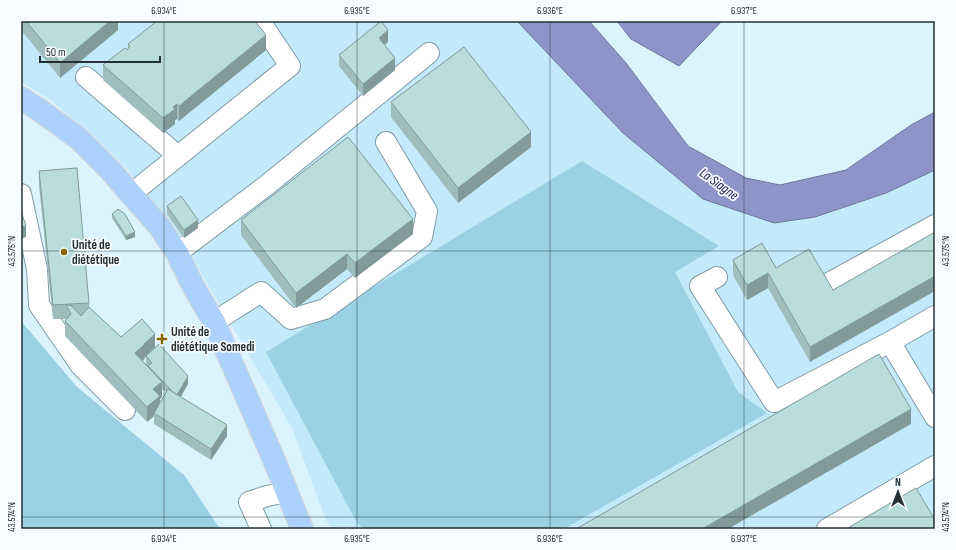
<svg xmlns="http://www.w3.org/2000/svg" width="956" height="550" font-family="'Sofia Sans Condensed',sans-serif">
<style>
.built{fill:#c2eafa}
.green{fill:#9bd0e5}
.water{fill:#8d94c7;stroke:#6e769b}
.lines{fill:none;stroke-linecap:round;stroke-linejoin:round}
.minor-casing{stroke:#7f9ba7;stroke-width:22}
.major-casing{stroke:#d3d6d6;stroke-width:24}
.minor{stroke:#fff;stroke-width:20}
.major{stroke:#acd2fb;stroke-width:22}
.wall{fill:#9fbdbd;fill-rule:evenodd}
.shaded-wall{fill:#829a9a}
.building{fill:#b9dcdc;stroke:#829a9a}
.ticks{fill:none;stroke:#243034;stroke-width:1;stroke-opacity:0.45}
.poi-dot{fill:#876702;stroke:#f6fcff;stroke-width:1.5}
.labels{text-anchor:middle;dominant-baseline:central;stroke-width:3.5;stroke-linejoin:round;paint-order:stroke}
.poi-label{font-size:13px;font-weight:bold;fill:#243034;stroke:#f6fcff;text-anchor:start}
.water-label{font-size:14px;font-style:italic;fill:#22215e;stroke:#f6fcff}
.neatline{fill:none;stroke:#243034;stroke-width:1.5}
.ticks-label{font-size:10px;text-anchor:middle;fill:#243034}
</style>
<rect width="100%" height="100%" fill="#daf3fd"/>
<path class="built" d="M 21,21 L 517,21 L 623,133 L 703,199 L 935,168 L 935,529 L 333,529 L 326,520 L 292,428 L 192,258 L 128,170 L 52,101 L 21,82 Z"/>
<path class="green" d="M 582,161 L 719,246 L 675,272 L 738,392 L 767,413 L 564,529 L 365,529 L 357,523 L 266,352 Z
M 21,321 L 77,387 L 185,476 L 220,529 L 21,529 Z"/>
<path class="water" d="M 517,21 L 589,21 L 626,63 L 688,146 L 746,178 L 780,185 L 846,170 L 911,125 L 935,112 L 935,170 L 886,193 L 815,217 L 774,223 L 703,199 L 623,133 Z
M 617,21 L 722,21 L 679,66 L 631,39 Z"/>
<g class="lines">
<defs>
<path id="minor" d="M 86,77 L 178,156
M 21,194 L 37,269 L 39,305 L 81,366 L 125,410
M 131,194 L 290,66 L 260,21
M 177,253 L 267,185 L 429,53
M 717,277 L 700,286 L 774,402 L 890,342 L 935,417
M 827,284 L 935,225
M 214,322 L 261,292 L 291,319 L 325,309 L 422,237 L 427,211 L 386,142
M 890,342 L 935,316
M 261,529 L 249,502 L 267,496 L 287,492
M 827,529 L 935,466"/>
<path id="major" d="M 21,98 L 38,109 L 79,139 L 110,170 L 159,226 L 177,253 L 192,284 L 214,322 L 274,460 L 302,529"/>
</defs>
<use href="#minor" class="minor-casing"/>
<use href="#major" class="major-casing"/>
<use href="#minor" class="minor"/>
<use href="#major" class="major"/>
</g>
<path class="wall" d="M 21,21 L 118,21 L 118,30 L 60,78 L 21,30 Z
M 388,42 L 385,45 L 395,70 L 363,96 L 339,66 L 339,55 Z
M 128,44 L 266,50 L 179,121 L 177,119 L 175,120 L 175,124 L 163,133 L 103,80 L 103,65 L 128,48 Z
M 391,102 L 531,147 L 458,203 L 391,117 Z
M 39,171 L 89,303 L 89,308 L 121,337 L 155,347 L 188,384 L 181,397 L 227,436 L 211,460 L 154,424 L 154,416 L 147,422 L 65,336 L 65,321 L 66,319 L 53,319 L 39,186 ZM 146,357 L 146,364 L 143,361 ZM 162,389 L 166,392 L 160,403 L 160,399 L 162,397 Z
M 167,206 L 198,228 L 184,238 L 167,214 Z
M 112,214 L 135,237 L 126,240 L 112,218 Z
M 241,220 L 413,234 L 355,278 L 347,269 L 296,308 L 241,235 Z
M 733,260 L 776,268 L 833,290 L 810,362 L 768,288 L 747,300 L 733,275 Z"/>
<path class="shaded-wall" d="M 110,21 L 118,21 L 118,30 L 60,78 L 60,63 Z
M 388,30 L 388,42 L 379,49 L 379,38 Z
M 266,35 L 266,50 L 179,121 L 179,106 Z
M 395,58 L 395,70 L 363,96 L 363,84 Z
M 177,104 L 177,119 L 175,120 L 175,124 L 163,133 L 163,118 L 173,107 Z
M 531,132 L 531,147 L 458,203 L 458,188 Z
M 413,219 L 413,234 L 355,278 L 355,263 Z
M 198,220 L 198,228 L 184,238 L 184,230 Z
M 26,226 L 26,237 L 21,239 L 21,227 Z
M 135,232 L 135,237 L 126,240 L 126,236 Z
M 347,254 L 347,269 L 296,308 L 296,293 Z
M 768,273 L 768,288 L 747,300 L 747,285 Z
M 935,276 L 935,291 L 810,362 L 810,347 Z
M 155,334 L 155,348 L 144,358 L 144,359 L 135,368 L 135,353 L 144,344 Z
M 188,376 L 188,384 L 176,404 L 176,396 Z
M 162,382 L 162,397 L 160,399 L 160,411 L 154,413 L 154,416 L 147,422 L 147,407 L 153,389 Z
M 911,409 L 911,424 L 728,529 L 702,529 Z
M 227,425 L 227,436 L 211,460 L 211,449 Z"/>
<path class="building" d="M 26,21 L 110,21 L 60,63 Z
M 157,21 L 255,21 L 266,35 L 179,106 L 177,104 L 173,107 L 175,109 L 163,118 L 103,65 L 125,48 L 127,50 L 130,46 L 128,44 Z
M 381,21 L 388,30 L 379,38 L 395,58 L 363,84 L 339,55 Z
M 464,47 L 531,132 L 458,188 L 391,102 Z
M 348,137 L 413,219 L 355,263 L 347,254 L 296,293 L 241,220 Z
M 77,168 L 89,303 L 53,305 L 39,171 Z
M 181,196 L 198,220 L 184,230 L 167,206 Z
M 118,209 L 125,214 L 135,232 L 126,236 L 112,214 Z
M 21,211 L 26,226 L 21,227 Z
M 935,232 L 935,276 L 810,347 L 768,273 L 747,285 L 733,260 L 762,243 L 776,268 L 809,249 L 833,290 Z
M 66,305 L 72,306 L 81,316 L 89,307 L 121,337 L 142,319 L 155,334 L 144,344 L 144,345 L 135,353 L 162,382 L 153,389 L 160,396 L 147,407 L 65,321 L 71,314 Z
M 159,344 L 188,376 L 177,395 L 172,391 L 148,366 L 152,363 L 146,356 Z
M 879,354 L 911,409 L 702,529 L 576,529 Z
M 168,389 L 227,425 L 211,449 L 154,413 Z
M 916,488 L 935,520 L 935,529 L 846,529 Z"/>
<path class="ticks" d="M 164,21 L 164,529M 357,21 L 357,529M 550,21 L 550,529M 744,21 L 744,529M 21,251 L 935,251M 21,517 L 935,517"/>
<g class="poi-dot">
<circle cx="64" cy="252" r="4"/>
<path d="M160 333h4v4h4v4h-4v4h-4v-4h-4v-4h4z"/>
</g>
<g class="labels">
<g class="poi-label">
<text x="72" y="245">Unité de<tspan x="72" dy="15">diététique</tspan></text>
<text x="171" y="332">Unité de<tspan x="171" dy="15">diététique Somedi</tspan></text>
</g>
<g class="water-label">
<text transform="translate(719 184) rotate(36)">La Siagne</text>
</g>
</g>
<rect width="956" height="550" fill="none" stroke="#f6fcff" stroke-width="44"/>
<g transform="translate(898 492)" stroke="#f6fcff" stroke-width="3" paint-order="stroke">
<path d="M0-3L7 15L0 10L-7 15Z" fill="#243034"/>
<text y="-6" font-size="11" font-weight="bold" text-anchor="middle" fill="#243034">N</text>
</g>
<path d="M40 56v6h120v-6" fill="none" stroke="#243034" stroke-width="2"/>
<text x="46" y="56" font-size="12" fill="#243034" stroke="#f6fcff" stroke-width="3" paint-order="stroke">50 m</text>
<rect x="22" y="22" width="912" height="506" class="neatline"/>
<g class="ticks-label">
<text x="164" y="14">6.934°E</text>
<text x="357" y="14">6.935°E</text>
<text x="550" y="14">6.936°E</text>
<text x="744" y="14">6.937°E</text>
<text transform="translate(11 251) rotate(-90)" y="4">43.575°N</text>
<text transform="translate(945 251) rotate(-90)" y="4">43.575°N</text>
<text transform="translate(11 517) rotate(-90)" y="4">43.574°N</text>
<text transform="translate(945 517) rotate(-90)" y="4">43.574°N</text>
<text x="164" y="542">6.934°E</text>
<text x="357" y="542">6.935°E</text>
<text x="550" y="542">6.936°E</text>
<text x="744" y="542">6.937°E</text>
</g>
</svg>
